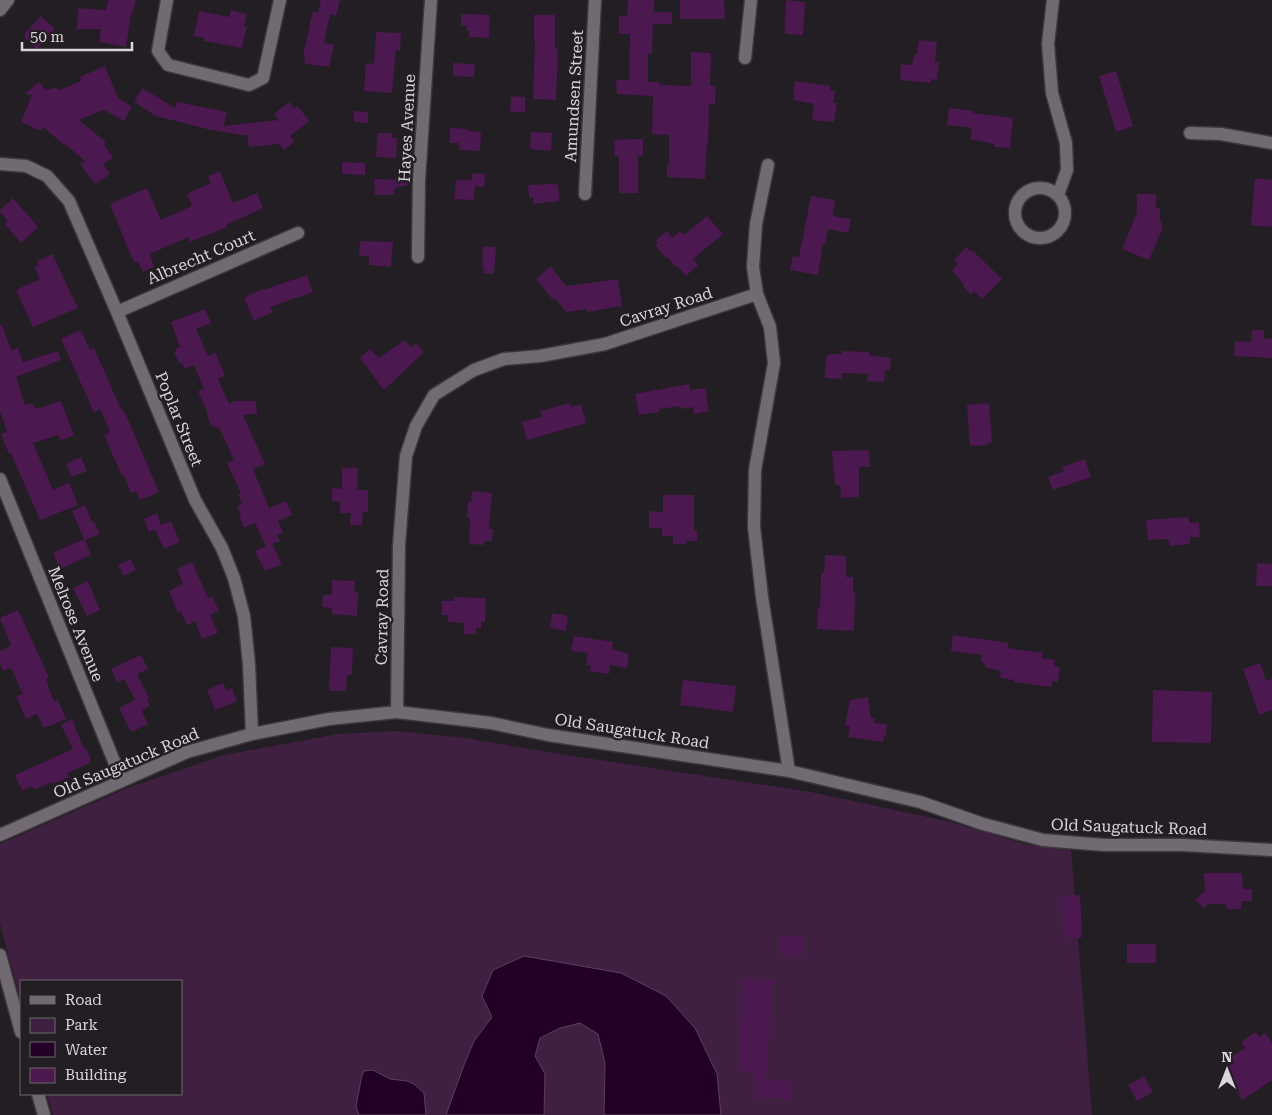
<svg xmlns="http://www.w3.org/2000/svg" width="1272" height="1115" font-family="'Roboto Serif',serif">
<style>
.green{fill:#3f2041}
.water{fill:#230026;stroke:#5a405c}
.building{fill:#4c1850}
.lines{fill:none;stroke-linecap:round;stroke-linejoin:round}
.minor-casing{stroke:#3e383e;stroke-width:15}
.minor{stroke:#726a72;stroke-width:12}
.labels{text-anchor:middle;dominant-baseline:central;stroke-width:4.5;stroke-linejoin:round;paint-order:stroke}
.street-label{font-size:16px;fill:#dad5da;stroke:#231d24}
</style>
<rect width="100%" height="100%" fill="#231d24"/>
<path class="green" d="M 397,731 L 466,738 L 553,753 L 811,792 L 951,822 L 1028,845 L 1071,850 L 1092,1115 L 53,1115 L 47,1094 L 181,1094 L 181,981 L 21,981 L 21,1001 L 0,924 L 0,844 L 130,787 L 224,755 L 338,734 Z"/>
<path class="water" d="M 524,956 L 621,973 L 666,996 L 695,1028 L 717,1074 L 721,1115 L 604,1115 L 605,1063 L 598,1034 L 580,1023 L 560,1028 L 540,1038 L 535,1056 L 545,1074 L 544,1115 L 446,1115 L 464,1065 L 474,1041 L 492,1017 L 482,996 L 493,970 Z
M 373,1070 L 390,1079 L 407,1081 L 414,1084 L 424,1093 L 426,1115 L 359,1115 L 356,1106 L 362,1075 L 364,1071 Z"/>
<path class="building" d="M 108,0 L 136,0 L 132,14 L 131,14 L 126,47 L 99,42 L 101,29 L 77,29 L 78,8 L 106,10 Z
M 321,0 L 340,0 L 336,16 L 330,14 L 324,43 L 334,45 L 329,67 L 306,64 L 304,62 L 305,56 L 303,56 L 313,11 L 318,12 Z
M 628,0 L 654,0 L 654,12 L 672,12 L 672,24 L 653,24 L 652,54 L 648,54 L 648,82 L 659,82 L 659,85 L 691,86 L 691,52 L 711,53 L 710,86 L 716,86 L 715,104 L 709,104 L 708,143 L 707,143 L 705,179 L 667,177 L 667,165 L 669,165 L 669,135 L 652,134 L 653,96 L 617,94 L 616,80 L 629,80 L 630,34 L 619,34 L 619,16 L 627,16 Z
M 680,0 L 724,0 L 725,19 L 680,19 Z
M 786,0 L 805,2 L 803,35 L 785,34 Z
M 231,10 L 247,14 L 244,26 L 247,27 L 242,48 L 204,41 L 204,38 L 194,36 L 199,11 L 229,17 Z
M 461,14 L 490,15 L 489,38 L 469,37 L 469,31 L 466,31 L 467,26 L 461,26 Z
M 534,15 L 555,15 L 555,49 L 558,49 L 556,100 L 533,99 L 535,40 L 534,40 Z
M 41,16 L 55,29 L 37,49 L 25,38 L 25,33 Z
M 376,32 L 401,33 L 400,51 L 396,50 L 392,93 L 364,91 L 366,63 L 374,64 Z
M 919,40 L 937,42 L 935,62 L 939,62 L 937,80 L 931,79 L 931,83 L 900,80 L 901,64 L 912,65 L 915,54 L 917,54 Z
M 453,63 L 475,64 L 474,77 L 453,76 Z
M 105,66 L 118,98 L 132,107 L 124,121 L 104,110 L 79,120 L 106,142 L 104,144 L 113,158 L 103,164 L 110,174 L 95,184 L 80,164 L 85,161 L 65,144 L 64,145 L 43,127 L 41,131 L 21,122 L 32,95 L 25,94 L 39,82 L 46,90 L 57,87 L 58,91 L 81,81 L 80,77 Z
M 1116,71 L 1133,126 L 1116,132 L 1099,76 Z
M 795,81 L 830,86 L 830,90 L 835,91 L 833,103 L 837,103 L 834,122 L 812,120 L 814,104 L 793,100 Z
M 142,88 L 175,108 L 177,102 L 227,112 L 224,126 L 279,120 L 274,114 L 289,102 L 294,109 L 298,106 L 309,121 L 290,136 L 294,142 L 284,150 L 279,144 L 249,147 L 247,135 L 241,135 L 207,129 L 156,116 L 134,102 Z
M 511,96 L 525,97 L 525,112 L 510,112 Z
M 949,108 L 974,111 L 973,113 L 1013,118 L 1010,148 L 994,147 L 995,144 L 970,139 L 972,128 L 947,125 Z
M 354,111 L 368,112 L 368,123 L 354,122 Z
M 450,128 L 468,129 L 469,131 L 481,132 L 480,151 L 459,150 L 459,143 L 450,143 Z
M 531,132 L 552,133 L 551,151 L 530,149 Z
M 378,133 L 392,133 L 392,138 L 397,138 L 396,158 L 376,157 Z
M 643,139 L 643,156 L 638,156 L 638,193 L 619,193 L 619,156 L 615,157 L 614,140 Z
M 342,162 L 365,163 L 365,175 L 342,174 Z
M 220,171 L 233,203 L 257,193 L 263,208 L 226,225 L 227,227 L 197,239 L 190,242 L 188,237 L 150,254 L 154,267 L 143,272 L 138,261 L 134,263 L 110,204 L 147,188 L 161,220 L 192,206 L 187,194 L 211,183 L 208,176 Z
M 472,173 L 485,174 L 484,187 L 475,186 L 474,200 L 454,199 L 456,180 L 472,180 Z
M 1255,178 L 1272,180 L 1272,227 L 1251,225 Z
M 374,179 L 408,180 L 408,185 L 395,188 L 394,195 L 375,195 Z
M 553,184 L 558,185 L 559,201 L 533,204 L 533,198 L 529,198 L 528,185 Z
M 1137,194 L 1156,194 L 1156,208 L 1160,208 L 1160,220 L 1163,227 L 1149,260 L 1122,249 L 1137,213 Z
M 811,196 L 835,200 L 833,216 L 851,219 L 848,233 L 828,229 L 825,244 L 823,244 L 818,275 L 790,270 L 793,256 L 799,257 Z
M 13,198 L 38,227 L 21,243 L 5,224 L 8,221 L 0,212 L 0,210 Z
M 707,216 L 723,234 L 693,259 L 698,265 L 686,276 L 677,266 L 676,267 L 667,257 L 666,258 L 655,245 L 658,242 L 656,240 L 667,231 L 672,238 L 680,231 L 684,235 Z
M 360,241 L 393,242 L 391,267 L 369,265 L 369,256 L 359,256 Z
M 483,247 L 496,247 L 494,274 L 483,273 L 484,267 L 482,267 Z
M 966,247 L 972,252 L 973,251 L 1002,279 L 982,299 L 974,291 L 971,295 L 963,286 L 964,285 L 952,270 L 958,264 L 954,260 Z
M 52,254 L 78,308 L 33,327 L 16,290 L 40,279 L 34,267 L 39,265 L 37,261 Z
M 551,266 L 566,286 L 618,279 L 622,306 L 587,312 L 587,309 L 566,312 L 556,299 L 553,300 L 536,279 Z
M 307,275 L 313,292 L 270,307 L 273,312 L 254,321 L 244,298 L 262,289 L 263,290 Z
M 205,309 L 211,323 L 196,329 L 208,356 L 215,352 L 225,376 L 218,379 L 229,404 L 234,401 L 256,401 L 257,414 L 243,415 L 265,464 L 253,469 L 269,508 L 286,501 L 292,515 L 278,521 L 283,533 L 277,535 L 280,541 L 272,544 L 282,564 L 265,571 L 255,551 L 266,546 L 255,523 L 244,528 L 239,515 L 241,514 L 237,506 L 242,504 L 238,494 L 241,493 L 227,463 L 234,460 L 219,427 L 215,428 L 214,425 L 211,426 L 207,415 L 208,414 L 198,391 L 204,389 L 194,365 L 185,369 L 182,363 L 180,364 L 174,352 L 177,351 L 175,349 L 180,347 L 171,322 Z
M 0,325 L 2,325 L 11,350 L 18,348 L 23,362 L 58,351 L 61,360 L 16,377 L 25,405 L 32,403 L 35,409 L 61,401 L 74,436 L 60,440 L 58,435 L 33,443 L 53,490 L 69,483 L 78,505 L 40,520 L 11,453 L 9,454 L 1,434 L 7,432 L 0,411 Z
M 81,330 L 90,350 L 94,348 L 120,407 L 125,413 L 159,492 L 140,500 L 136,491 L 131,493 L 124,475 L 122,476 L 104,435 L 110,432 L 100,409 L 94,412 L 61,339 Z
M 1252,330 L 1264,330 L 1264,338 L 1272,339 L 1272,358 L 1234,356 L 1235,341 L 1251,342 Z
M 405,340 L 411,347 L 416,343 L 424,352 L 384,390 L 360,358 L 370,349 L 379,358 Z
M 842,351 L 869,352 L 869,355 L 891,358 L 890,370 L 885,370 L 884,382 L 867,381 L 868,374 L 842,373 L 842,379 L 825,378 L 826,356 L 829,356 L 829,354 L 842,354 Z
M 689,384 L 690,390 L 705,388 L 709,411 L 694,414 L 693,407 L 681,409 L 681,406 L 659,409 L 659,412 L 639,415 L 635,394 Z
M 570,403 L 571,407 L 581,404 L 586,423 L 527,440 L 522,422 L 542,417 L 540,411 Z
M 989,403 L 992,442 L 988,443 L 988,445 L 970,446 L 967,405 Z
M 869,450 L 870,467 L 859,467 L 859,497 L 841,498 L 840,485 L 835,485 L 832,451 Z
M 81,457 L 87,471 L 72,477 L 66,464 Z
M 1085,459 L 1091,477 L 1053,490 L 1048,477 L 1064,471 L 1062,467 Z
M 342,468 L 358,468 L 357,490 L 368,490 L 368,512 L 363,512 L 362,525 L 350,525 L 351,513 L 340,513 L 340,502 L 332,501 L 332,488 L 342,489 Z
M 472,491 L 492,493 L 489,529 L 493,529 L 492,541 L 484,541 L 484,545 L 469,544 L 470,518 L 467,518 L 468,501 L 471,502 Z
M 663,495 L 694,495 L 694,530 L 697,530 L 697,541 L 686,541 L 686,544 L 673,544 L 673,536 L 662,536 L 662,528 L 649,528 L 649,511 L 663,512 Z
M 85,505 L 92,522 L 94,521 L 100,534 L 85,540 L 91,555 L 60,569 L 53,553 L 84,539 L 72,511 Z
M 157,513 L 161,525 L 171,521 L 180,542 L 164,549 L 155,529 L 149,532 L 144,519 Z
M 1187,517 L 1189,518 L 1189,523 L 1199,522 L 1200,537 L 1190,537 L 1190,544 L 1170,546 L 1168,539 L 1148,540 L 1146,520 Z
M 825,555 L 846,556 L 846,577 L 853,577 L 853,592 L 855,593 L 854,631 L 817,629 L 818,607 L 820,608 L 821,573 L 824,573 Z
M 131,559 L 136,570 L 124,576 L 118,565 Z
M 192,562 L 208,598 L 212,596 L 219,611 L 210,615 L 218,633 L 202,639 L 195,621 L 187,625 L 181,611 L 178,613 L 169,591 L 183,584 L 177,569 Z
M 1257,563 L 1272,564 L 1272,586 L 1256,586 Z
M 332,580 L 355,581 L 354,592 L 358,592 L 357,616 L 332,614 L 332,608 L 322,607 L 323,595 L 332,595 Z
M 88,581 L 100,610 L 87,616 L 73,588 Z
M 454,597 L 486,598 L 485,622 L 481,622 L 481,628 L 476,628 L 476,634 L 464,634 L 464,623 L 448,622 L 448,615 L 442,615 L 442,601 L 454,601 Z
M 18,610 L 49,677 L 46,678 L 49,689 L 55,702 L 58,700 L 66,719 L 44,728 L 37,714 L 26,719 L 16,696 L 23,694 L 11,668 L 3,671 L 0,664 L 0,651 L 11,645 L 0,618 Z
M 552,613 L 568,616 L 566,631 L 550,628 Z
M 953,635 L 1009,643 L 1008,648 L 1043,653 L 1042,658 L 1055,660 L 1054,666 L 1060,667 L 1058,682 L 1052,681 L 1052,686 L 1049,686 L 1049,687 L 1014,682 L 1014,680 L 1000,678 L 1001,671 L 985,667 L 985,663 L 981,662 L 982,655 L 951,651 Z
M 574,636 L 613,642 L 612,649 L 629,654 L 627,668 L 610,665 L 609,674 L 590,671 L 591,665 L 586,665 L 588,653 L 571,651 Z
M 331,647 L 353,648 L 352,675 L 347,675 L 346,691 L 329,691 Z
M 141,655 L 148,669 L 137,674 L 149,698 L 147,699 L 150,706 L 141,710 L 148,724 L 131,732 L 119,708 L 135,700 L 124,679 L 117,683 L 111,669 Z
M 1260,663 L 1266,681 L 1272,679 L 1272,710 L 1259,715 L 1243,669 Z
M 683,680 L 736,686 L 733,712 L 680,705 Z
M 223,683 L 227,691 L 232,688 L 237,701 L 215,710 L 207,690 Z
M 1153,690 L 1212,692 L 1211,743 L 1152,742 Z
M 868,697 L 871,718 L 875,719 L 874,723 L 887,724 L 886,736 L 884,736 L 883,742 L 848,737 L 850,726 L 845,725 L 850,700 Z
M 72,719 L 84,749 L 86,748 L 91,760 L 90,761 L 90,763 L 67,773 L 69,777 L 52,784 L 52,782 L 34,790 L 32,786 L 22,791 L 15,775 L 73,749 L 61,725 Z
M 1204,873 L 1242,873 L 1243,889 L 1252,889 L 1252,901 L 1241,901 L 1241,909 L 1227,909 L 1226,904 L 1208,904 L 1204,908 L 1195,900 L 1205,891 Z
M 1080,895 L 1082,930 L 1081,938 L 1067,939 L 1063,927 L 1061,896 Z
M 803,935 L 804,955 L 781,955 L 780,936 Z
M 1127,944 L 1156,944 L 1156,963 L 1127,963 Z
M 743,978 L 773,980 L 766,1080 L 791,1081 L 790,1099 L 753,1097 L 755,1073 L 738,1072 Z
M 1256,1032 L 1259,1037 L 1265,1033 L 1272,1043 L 1272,1080 L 1242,1100 L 1223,1071 L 1234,1062 L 1231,1057 L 1245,1048 L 1241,1042 Z
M 1144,1076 L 1153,1092 L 1137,1101 L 1128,1085 Z"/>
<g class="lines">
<defs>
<path id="minor" d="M 167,0 L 158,51 L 168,65 L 249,85 L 263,78 L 280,0
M 1053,0 L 1048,44 L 1052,93 L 1066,143 L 1067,170 L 1058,195
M 0,10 L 8,0
M 745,58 L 751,0
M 1190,133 L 1221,134 L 1272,143
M 0,164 L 26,166 L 47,176 L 69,201 L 117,312 L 195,500 L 222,548 L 234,578 L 244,616 L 249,664 L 252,734
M 768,165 L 756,224 L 753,267 L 757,294 L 770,327 L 774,363 L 755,470 L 754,527 L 762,597 L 789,771
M1015 213a25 25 0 1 1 50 0a25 25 0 1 1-50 0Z
M 585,194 L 595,0
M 418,257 L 419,180 L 431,0
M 117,312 L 298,233
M 0,479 L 122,781
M 397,712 L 399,545 L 406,456 L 416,426 L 434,395 L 474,370 L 504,359 L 540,356 L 605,344 L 757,294
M 0,835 L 187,752 L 252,734 L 329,719 L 397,712 L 491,723 L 548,735 L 789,771 L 920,802 L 983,824 L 1043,840 L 1104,845 L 1183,845 L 1272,850
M 0,955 L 21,1032
M 38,1094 L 44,1115"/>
</defs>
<use href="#minor" class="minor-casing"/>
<use href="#minor" class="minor"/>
</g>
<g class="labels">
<g class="street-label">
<text transform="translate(574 96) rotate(-87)">Amundsen Street</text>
<text transform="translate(407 128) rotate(-87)">Hayes Avenue</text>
<text transform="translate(201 257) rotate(-23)">Albrecht Court</text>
<text transform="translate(666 307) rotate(-18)">Cavray Road</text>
<text transform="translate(179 419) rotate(68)">Poplar Street</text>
<text transform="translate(382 617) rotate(-89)">Cavray Road</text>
<text transform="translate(76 624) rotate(68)">Melrose Avenue</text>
<text transform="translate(632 731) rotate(9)">Old Saugatuck Road</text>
<text transform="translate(126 763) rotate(-23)">Old Saugatuck Road</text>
<text transform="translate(1129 827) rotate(2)">Old Saugatuck Road</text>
</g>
</g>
<rect x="20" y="980" width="162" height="115" fill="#231d24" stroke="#6c676d"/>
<rect x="30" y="996" width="25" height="8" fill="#726a72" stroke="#6c676d"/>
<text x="65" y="1005" font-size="15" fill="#dad5da">Road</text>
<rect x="30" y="1018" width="25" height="15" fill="#3f2041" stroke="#6c676d"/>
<text x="65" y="1030" font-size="15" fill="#dad5da">Park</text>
<rect x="30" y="1042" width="25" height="15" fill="#230026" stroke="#6c676d"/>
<text x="65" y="1055" font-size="15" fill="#dad5da">Water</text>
<rect x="30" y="1068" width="25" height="15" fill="#4c1850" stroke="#6c676d"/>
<text x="65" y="1080" font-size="15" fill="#dad5da">Building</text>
<g transform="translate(1227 1070)" stroke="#231d24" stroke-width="4" paint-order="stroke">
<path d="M0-4L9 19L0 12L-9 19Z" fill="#dad5da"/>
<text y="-8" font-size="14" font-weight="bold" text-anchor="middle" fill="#dad5da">N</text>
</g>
<path d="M22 42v8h110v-8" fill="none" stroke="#dad5da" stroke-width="2.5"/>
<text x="30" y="42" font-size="15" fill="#dad5da" stroke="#231d24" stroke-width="4" paint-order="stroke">50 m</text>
</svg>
